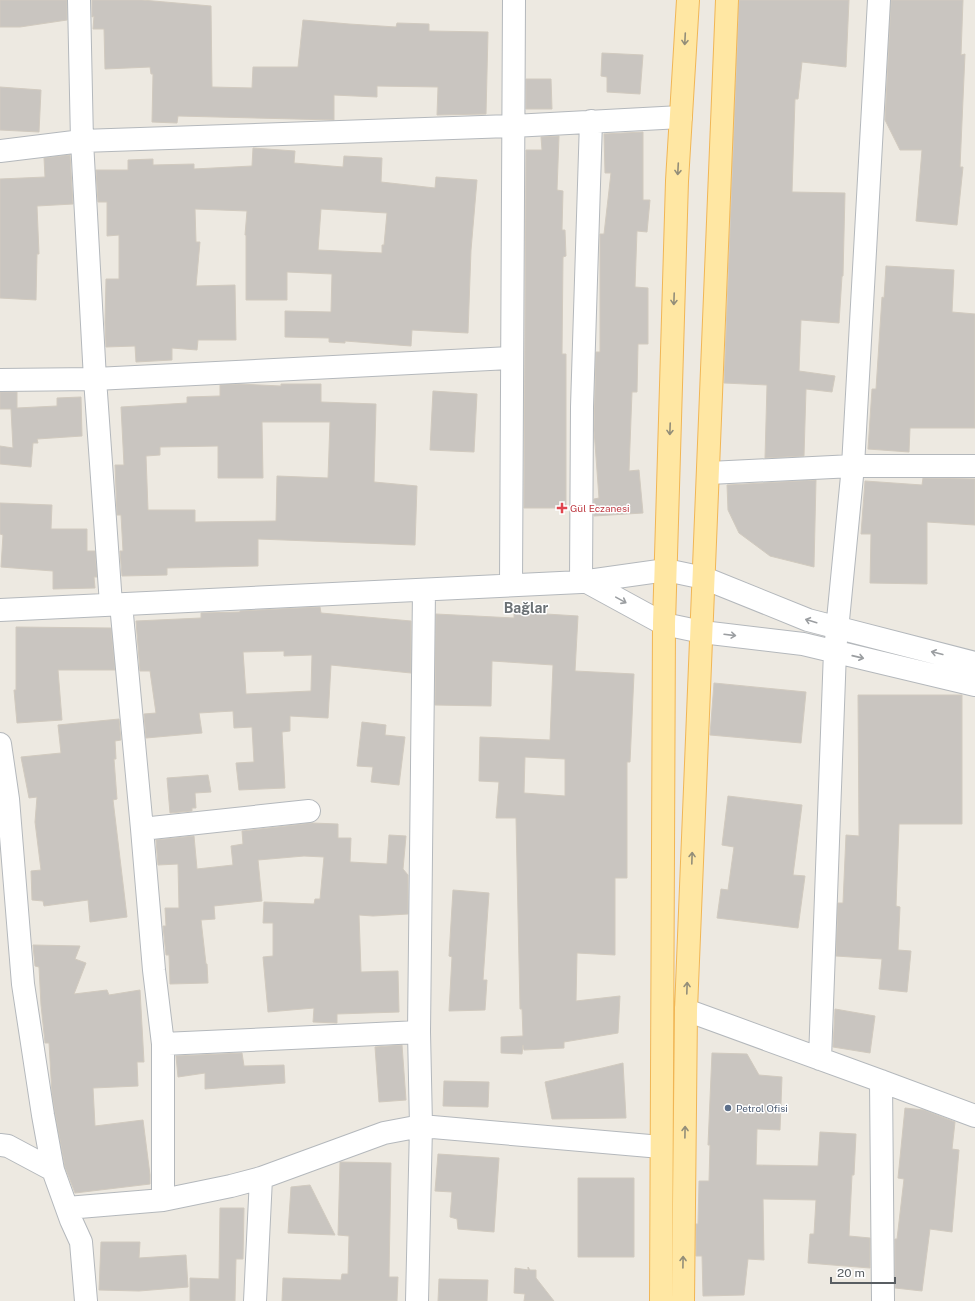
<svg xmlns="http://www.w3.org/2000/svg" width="975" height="1301" font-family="'Public Sans',sans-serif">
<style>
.building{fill:#c9c5c0;stroke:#d1cabf;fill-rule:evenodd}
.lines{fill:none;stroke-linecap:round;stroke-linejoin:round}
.minor-casing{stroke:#b4b8bc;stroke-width:24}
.major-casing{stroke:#f1b655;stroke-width:24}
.minor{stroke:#fff;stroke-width:22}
.major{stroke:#ffe7a3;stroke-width:22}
.oneway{stroke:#938e79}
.oneway2{stroke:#9b9ea1}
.health-dot{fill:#e0444e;stroke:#fff;stroke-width:1.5}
.service-dot{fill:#5c6f8a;stroke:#fff;stroke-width:1.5}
.labels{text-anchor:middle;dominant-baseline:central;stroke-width:3;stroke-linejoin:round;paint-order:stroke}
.health-label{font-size:10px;fill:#be3a42;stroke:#fff;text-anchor:start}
.service-label{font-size:10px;fill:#4e5e75;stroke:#fff;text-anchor:start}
.district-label{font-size:14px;font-weight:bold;fill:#6a7074;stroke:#fff}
</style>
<rect width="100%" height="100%" fill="#ede9e1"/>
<path class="building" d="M 0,0 L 67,0 L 67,20 L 20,27 L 0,27 Z
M 92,0 L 142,0 L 211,6 L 212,87 L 252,88 L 253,67 L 298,67 L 303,20 L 349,24 L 396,27 L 397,23 L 429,24 L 429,31 L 488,32 L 486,114 L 437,115 L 438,87 L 377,86 L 377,97 L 334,95 L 334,120 L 178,116 L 177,123 L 152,122 L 153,74 L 151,74 L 150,67 L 105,69 L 104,29 L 93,29 L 94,16 L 92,17 Z
M 739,0 L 849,0 L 846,67 L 802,62 L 798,99 L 795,99 L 792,192 L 845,193 L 843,276 L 842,276 L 839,323 L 801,320 L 799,371 L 835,376 L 832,392 L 806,389 L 804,456 L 765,458 L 767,385 L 724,383 Z
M 891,0 L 963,0 L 961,55 L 965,54 L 960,167 L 963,167 L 957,225 L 916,221 L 922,150 L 900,150 L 885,120 Z
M 602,53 L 643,55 L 640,94 L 607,92 L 607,77 L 601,76 Z
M 526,79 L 551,79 L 552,109 L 526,109 Z
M 0,87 L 41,90 L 39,132 L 0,130 Z
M 643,132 L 643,200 L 650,200 L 647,232 L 637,231 L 635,287 L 648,288 L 648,344 L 638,344 L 637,392 L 632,392 L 629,471 L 639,470 L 643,513 L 594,516 L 594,499 L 599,498 L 594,430 L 596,352 L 600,352 L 600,234 L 604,234 L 611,173 L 605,173 L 604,134 Z
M 559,136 L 557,190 L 563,191 L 562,230 L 565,230 L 566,256 L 563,257 L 562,354 L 566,354 L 566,508 L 524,508 L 526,150 L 542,150 L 541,137 Z
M 253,148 L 295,151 L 294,163 L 343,167 L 344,156 L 382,158 L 381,182 L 435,188 L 436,177 L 477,180 L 471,250 L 468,333 L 412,330 L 411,346 L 345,341 L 345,343 L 329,342 L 329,338 L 285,337 L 285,311 L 331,312 L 332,274 L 287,272 L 287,300 L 246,300 L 246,235 L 245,235 L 247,211 L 195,209 L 196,242 L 200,242 L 196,286 L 235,285 L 236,340 L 198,340 L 197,350 L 172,348 L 172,360 L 136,362 L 135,346 L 106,347 L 105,323 L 106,279 L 119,279 L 119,235 L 107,236 L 107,202 L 98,202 L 96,170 L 128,170 L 128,160 L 153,159 L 153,165 L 194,164 L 194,169 L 252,166 ZM 321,209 L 387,213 L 384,245 L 382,245 L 382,253 L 318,250 Z
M 70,155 L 73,204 L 37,206 L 39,254 L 37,254 L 36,300 L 0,298 L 0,179 L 45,177 L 44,158 Z
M 886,266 L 954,270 L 952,312 L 975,314 L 975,428 L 910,428 L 909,452 L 868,449 L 872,389 L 876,389 L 882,297 L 884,298 Z
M 239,384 L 281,386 L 281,384 L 321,384 L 321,402 L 376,404 L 374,482 L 417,486 L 415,545 L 258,539 L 258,566 L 167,568 L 167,575 L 122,576 L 120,551 L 123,551 L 121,515 L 117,515 L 115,465 L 124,465 L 121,407 L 187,403 L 187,397 L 220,396 L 220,385 ZM 262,422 L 330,422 L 328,478 L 277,476 L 276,521 L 195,522 L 195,510 L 148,510 L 146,456 L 160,455 L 160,447 L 218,446 L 218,478 L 263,478 Z
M 433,391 L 477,394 L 474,452 L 430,450 Z
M 0,392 L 17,392 L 17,408 L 57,406 L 57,398 L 81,397 L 82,436 L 37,439 L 38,443 L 33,443 L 31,467 L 0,464 L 0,446 L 13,448 L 11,409 L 0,409 Z
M 923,478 L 975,479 L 975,525 L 927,522 L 927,584 L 870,583 L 871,534 L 861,534 L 865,481 L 922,485 Z
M 816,480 L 814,567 L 770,556 L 739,533 L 728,510 L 727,485 Z
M 0,503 L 52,505 L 51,529 L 87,529 L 87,551 L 95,551 L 97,577 L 94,577 L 95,588 L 53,589 L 53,571 L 1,567 L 3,535 L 0,534 Z
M 320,607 L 321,613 L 411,621 L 411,673 L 331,665 L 328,718 L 290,716 L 290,731 L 282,732 L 285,788 L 239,790 L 236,763 L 254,762 L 252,727 L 234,728 L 233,711 L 199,713 L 202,733 L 146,738 L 144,714 L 156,713 L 150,671 L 140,671 L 136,621 L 201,618 L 201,613 L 240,612 L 240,611 ZM 284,651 L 284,656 L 312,655 L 311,691 L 246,694 L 243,652 Z
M 514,612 L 578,616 L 575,671 L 634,674 L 630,762 L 627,762 L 627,878 L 615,878 L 615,955 L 577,953 L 576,1001 L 620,996 L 618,1033 L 564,1042 L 564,1048 L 524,1050 L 523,1045 L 522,1054 L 501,1053 L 501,1037 L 523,1036 L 522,1009 L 520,1009 L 516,818 L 496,818 L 499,782 L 479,781 L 480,737 L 550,740 L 553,665 L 492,661 L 491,706 L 435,705 L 436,614 L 514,618 ZM 525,757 L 565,759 L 565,796 L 524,793 Z
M 16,627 L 111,628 L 115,670 L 58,670 L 62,720 L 17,723 L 14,690 L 16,690 Z
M 714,683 L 806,692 L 801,743 L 710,735 Z
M 858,695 L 962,695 L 962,824 L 899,824 L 896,906 L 900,907 L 898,950 L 911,951 L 907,992 L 879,989 L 882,959 L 836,956 L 838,903 L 843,903 L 846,835 L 859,836 Z
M 119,719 L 121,740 L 115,741 L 116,759 L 114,759 L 117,799 L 113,800 L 127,917 L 90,922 L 88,900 L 44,906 L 43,901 L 32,900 L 31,871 L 41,870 L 35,822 L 37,797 L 29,798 L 21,757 L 61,753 L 58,725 Z
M 362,722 L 386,725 L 385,735 L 405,737 L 399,785 L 371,782 L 373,767 L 357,766 Z
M 208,775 L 211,792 L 195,793 L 196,808 L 192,808 L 192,811 L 170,813 L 167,778 Z
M 728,796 L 802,805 L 793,875 L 805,876 L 798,928 L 717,918 L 721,889 L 728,890 L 734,847 L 722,845 Z
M 312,823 L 338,824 L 338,838 L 351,838 L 350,862 L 387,864 L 389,835 L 406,836 L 403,869 L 408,875 L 408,914 L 373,916 L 359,915 L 361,972 L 398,971 L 399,1012 L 337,1014 L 337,1023 L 313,1022 L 314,1008 L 268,1012 L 263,957 L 273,956 L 273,923 L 263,923 L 264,902 L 314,904 L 315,899 L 320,899 L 324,857 L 304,856 L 258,860 L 262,901 L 214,906 L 215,919 L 201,920 L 206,964 L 207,964 L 208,983 L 170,984 L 169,955 L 166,955 L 163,926 L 166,926 L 165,908 L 179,908 L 178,864 L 158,865 L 156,840 L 194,836 L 197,869 L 233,865 L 231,846 L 243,844 L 242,831 Z
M 453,890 L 489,893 L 483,980 L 487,980 L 485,1010 L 449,1011 L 452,957 L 449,956 Z
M 33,945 L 80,946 L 75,959 L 86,963 L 74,994 L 107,990 L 109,995 L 140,990 L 144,1062 L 137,1062 L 138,1086 L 93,1088 L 95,1126 L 143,1120 L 150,1175 L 150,1184 L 75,1193 L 65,1167 L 55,1113 L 52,1094 L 49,1043 L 45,1043 L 41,1005 L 39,967 L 35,966 Z
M 835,1009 L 875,1016 L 870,1053 L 833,1047 Z
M 402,1045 L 406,1100 L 379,1102 L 375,1047 Z
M 242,1053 L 244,1066 L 284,1065 L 285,1083 L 205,1089 L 205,1073 L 178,1077 L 176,1056 Z
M 712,1053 L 747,1054 L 759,1075 L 782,1077 L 780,1130 L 757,1129 L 756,1165 L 818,1166 L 820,1132 L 856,1134 L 854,1175 L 852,1175 L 849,1236 L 870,1238 L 870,1268 L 808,1263 L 810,1234 L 814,1234 L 816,1200 L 763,1199 L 764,1260 L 748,1259 L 744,1295 L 703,1296 L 702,1256 L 696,1256 L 696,1224 L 698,1224 L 699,1181 L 709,1181 L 710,1145 L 708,1145 Z
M 623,1063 L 626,1118 L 552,1119 L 545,1082 Z
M 444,1081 L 489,1082 L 488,1107 L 443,1106 Z
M 905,1108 L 924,1110 L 955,1122 L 952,1149 L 959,1150 L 952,1232 L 930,1229 L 922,1291 L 895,1288 L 895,1239 L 897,1239 L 904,1179 L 898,1178 Z
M 438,1154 L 499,1158 L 494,1232 L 458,1229 L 457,1219 L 450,1217 L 452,1192 L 435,1191 Z
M 340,1162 L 391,1163 L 389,1277 L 398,1277 L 397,1301 L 282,1301 L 283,1278 L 341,1280 L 342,1274 L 348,1274 L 349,1236 L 338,1235 Z
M 578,1178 L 634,1178 L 634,1257 L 578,1257 Z
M 310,1185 L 335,1235 L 288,1233 L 291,1187 Z
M 220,1208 L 244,1208 L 243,1259 L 236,1259 L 235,1301 L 190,1301 L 190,1278 L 219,1279 Z
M 101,1242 L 140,1242 L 139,1258 L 186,1255 L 188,1287 L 139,1291 L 99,1290 Z
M 528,1267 L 530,1270 L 536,1270 L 536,1278 L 554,1301 L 524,1301 L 525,1294 L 514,1293 L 515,1268 L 528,1270 Z
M 439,1279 L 488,1280 L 487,1301 L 438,1301 Z"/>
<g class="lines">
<defs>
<path id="minor" d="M 79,0 L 82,141 L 95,379 L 111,604
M 0,151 L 82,141 L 513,126 L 681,117
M 0,380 L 95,379 L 512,358
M 709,473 L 853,466 L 975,466
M 581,582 L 582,407 L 591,121
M 587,582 L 664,624 L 702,632 L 803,644 L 975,685
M 511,585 L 514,0
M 121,604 L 142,829 L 154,970 L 163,1044 L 163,1200
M 0,610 L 581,582 L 666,570 L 704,578 L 808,620 L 975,663
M 0,744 L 8,799 L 23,984 L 43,1115 L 53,1170 L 71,1220 L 81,1242 L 86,1301
M 142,829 L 309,811
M 686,1010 L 881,1081 L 975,1116
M 163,1044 L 419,1032
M 820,1059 L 835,651 L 853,466 L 879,0
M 881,1081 L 883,1301
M 0,1145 L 8,1146 L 53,1170
M 67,1208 L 163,1200 L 231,1186 L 261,1178 L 384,1133 L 421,1126 L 661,1147
M 255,1301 L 261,1178
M 417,1301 L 421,1126 L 419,1032 L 424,590"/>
<path id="major" d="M 661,1301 L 664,624 L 677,181 L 688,0
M 683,1301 L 686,1010 L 727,0"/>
</defs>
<use href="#minor" class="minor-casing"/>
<use href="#major" class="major-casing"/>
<use href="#minor" class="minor"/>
<use href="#major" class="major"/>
</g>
<defs><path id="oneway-shaft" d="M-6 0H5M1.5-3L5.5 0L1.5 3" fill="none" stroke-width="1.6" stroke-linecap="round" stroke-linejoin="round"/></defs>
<g class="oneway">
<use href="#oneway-shaft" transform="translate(685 39) rotate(93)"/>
<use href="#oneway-shaft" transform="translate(678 169) rotate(93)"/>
<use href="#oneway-shaft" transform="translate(674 299) rotate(92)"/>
<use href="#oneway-shaft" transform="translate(670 429) rotate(92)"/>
<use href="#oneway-shaft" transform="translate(692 858) rotate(-88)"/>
<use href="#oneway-shaft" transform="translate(687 988) rotate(-88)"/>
<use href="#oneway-shaft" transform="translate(685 1132) rotate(-89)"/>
<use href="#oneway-shaft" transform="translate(683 1262) rotate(-89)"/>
</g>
<g class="oneway2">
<use href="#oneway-shaft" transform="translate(621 600) rotate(29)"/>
<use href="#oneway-shaft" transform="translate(811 621) rotate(-163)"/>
<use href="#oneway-shaft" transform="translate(730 635) rotate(7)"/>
<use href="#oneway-shaft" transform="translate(937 653) rotate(-166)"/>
<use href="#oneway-shaft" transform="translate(858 657) rotate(13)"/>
</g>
<path class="health-dot" d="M560 502h4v4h4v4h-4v4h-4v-4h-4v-4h4z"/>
<circle class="service-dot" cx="728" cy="1108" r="4"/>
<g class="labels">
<g class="health-label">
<text x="570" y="508">Gül Eczanesi</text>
</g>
<g class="service-label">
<text x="736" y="1108">Petrol Ofisi</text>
</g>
<g class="district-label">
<text x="526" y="608">Bağlar</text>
</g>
</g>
<path d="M831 1277v6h64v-6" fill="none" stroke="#595e62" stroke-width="2"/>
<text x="837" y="1277" font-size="12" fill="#595e62" stroke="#ffffff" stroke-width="3" paint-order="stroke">20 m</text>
</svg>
